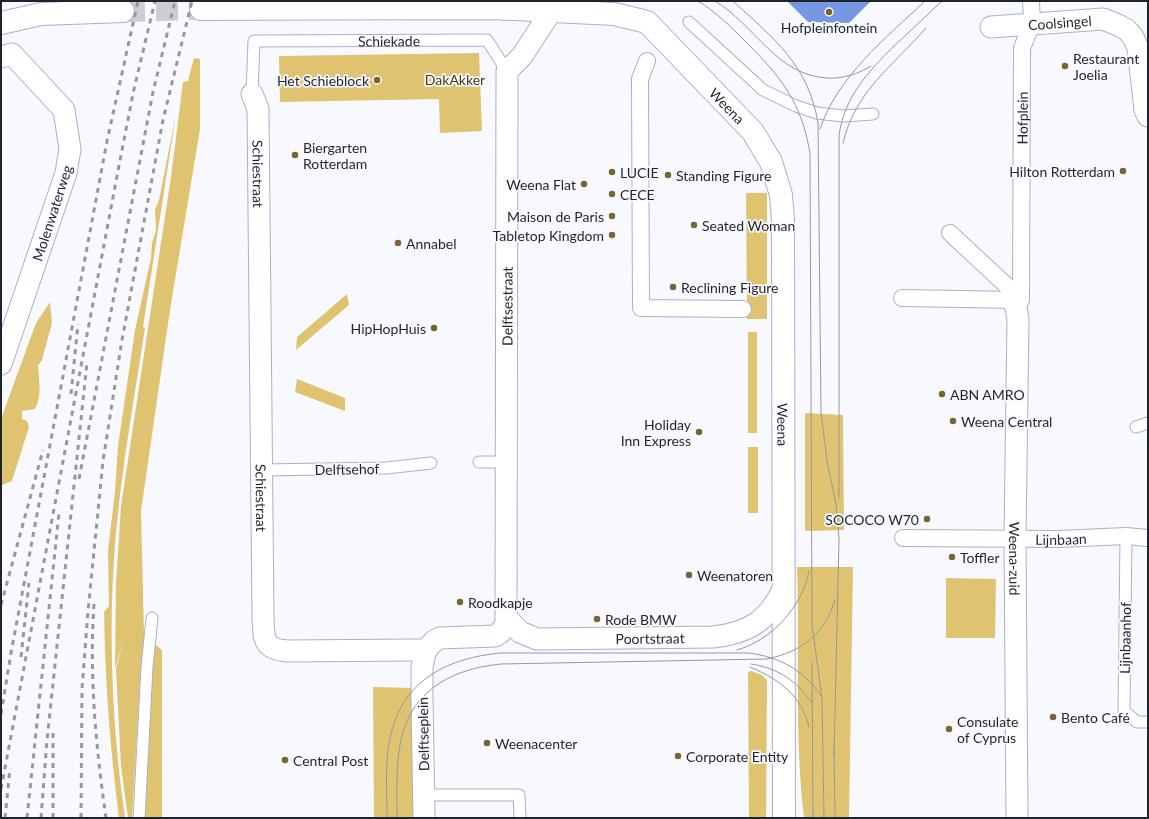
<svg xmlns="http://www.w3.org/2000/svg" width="1149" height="819" font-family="Lato,sans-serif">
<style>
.green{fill:#e0c371}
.water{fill:#7698e2}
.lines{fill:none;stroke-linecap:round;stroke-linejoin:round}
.secondary-tunnel{stroke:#ccced4;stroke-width:22;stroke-dasharray:22 11;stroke-linecap:butt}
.service-casing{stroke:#a7b1c7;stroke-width:13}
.pedestrian-casing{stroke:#a7b1c7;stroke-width:18}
.minor-casing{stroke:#a7b1c7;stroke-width:23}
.secondary-casing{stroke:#a7b1c7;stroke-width:24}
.service{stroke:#fff;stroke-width:11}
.pedestrian{stroke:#fff;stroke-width:16}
.minor{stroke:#fff;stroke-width:21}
.secondary{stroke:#fff;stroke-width:22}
.tram{stroke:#95989e;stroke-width:1}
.rail{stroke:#95989e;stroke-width:3;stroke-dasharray:5 5;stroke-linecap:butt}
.poi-dot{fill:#776634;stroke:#f7f9fe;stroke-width:1.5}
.labels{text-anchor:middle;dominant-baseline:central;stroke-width:3.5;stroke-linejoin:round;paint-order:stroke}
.street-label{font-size:14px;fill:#1f232b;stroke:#f7f9fe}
.poi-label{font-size:14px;fill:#1f232b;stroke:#f7f9fe;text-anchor:start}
.park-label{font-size:14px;fill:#463912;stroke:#f7f9fe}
</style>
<rect width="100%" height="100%" fill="#f7f9fe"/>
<path class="green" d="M 479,53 L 482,131 L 440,133 L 439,99 L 280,102 L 279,56 Z
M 194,58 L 200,59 L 200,129 L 170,310 L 141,511 L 144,635 L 162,650 L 162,818 L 145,818 L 152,668 L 141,666 L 132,818 L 128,818 L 121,766 L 116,669 L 124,638 L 115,669 L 116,583 L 121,506 L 171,177 L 183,82 L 188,81 Z
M 176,114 L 143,327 L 145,328 C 134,400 121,471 115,544 C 108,635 112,728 125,818 L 119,818 C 110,749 105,681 104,612 L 109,606 L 108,551 L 115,491 L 118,446 L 135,330 L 151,258 L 152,243 L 156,230 L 155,210 L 159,200 Z
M 746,193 L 767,193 L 767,319 L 747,319 Z
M 347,294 L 349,305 L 296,350 L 297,337 Z
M 50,302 L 52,323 L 42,360 L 38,365 C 39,381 42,395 35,409 L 22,411 L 22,419 L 27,421 L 29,427 L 12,481 L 2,485 L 1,488 L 1,419 L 36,323 Z
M 748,332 L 757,332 L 757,433 L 748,433 Z
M 297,379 L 345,398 L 345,411 L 295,392 Z
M 805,413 L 843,415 L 844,530 L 805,531 Z
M 748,447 L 758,447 L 758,513 L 748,513 Z
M 797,567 L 853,567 L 849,818 L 804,818 C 794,735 800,651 797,567 Z
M 946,578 L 996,579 L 995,638 L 946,638 Z
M 751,671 L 762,675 L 767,680 L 766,818 L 749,818 L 748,672 Z
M 373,687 L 413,688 L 413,818 L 374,818 Z"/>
<path class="water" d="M 787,1 L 871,1 L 849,23 L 808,22 Z"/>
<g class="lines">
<path class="secondary-tunnel" d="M 123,11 L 201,9"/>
<defs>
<g id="service">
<path d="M 689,22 L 763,90 L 796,106 L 817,113 L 843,116 L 873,114"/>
<path id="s1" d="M 252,94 L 254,41 L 487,40 L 507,71"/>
<path d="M 1136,427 L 1148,423"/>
<path d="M 479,462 L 505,462"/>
<path d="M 262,470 L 386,468 L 431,463"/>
<path d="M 1126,536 L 1124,711 L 1137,722 L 1148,722"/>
<path d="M 424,795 L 519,795 L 520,818"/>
<path d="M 139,818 L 147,667 L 152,618"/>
</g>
<g id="pedestrian">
<path d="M 647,61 L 640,79 L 641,308 L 743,309"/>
<path d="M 950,233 L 1008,287 L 1012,300"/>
<path id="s2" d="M 902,298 L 1021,300 L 1022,48 L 1032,23 L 1031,1"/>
<path id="s3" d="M 903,538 L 1059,539 L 1126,536 L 1148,538"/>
</g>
<g id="minor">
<path id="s4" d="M 991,27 L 1103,19 L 1118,25 L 1127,30 L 1133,37 L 1138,48 L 1145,110 L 1148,116"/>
<path d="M 1,57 L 12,54 L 64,110 L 70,149 L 66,173 L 1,364"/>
<path id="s5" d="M 252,94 L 258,109 L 263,618 C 264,640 263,649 288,651 L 413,650 L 426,650 L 434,641 L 440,638 L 495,636 L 500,633 L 506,624 L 507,71 L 522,56 L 552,10"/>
<path id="s6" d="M 1012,300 L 1016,307 L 1018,319 L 1015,538 L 1017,818"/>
<path id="s7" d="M 506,617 L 520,632 L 537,639 L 713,637 C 749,633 767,621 783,590"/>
<path d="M 424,818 L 422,698 L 422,666 L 426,650"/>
</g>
<g id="secondary">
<path id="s8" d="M 201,9 L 491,8 L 614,14 L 647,22 L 753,132 L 771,162 L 781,195 L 783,221 L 784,818"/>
<path d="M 1,23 L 41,14 L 123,11"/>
</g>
</defs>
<use href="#service" class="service-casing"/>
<use href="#pedestrian" class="pedestrian-casing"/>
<use href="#minor" class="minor-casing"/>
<use href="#secondary" class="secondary-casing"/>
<use href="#service" class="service"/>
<use href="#pedestrian" class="pedestrian"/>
<use href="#minor" class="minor"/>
<use href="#secondary" class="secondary"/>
<path class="tram" d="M 698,1 C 716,12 730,26 745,41 C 781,77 801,101 810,153 L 812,625 L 822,698 L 824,818
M 715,1 C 755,25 776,75 827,78 C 843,79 858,74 871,66
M 733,1 C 774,39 808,64 818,123 L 821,412 L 827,461 L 836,504 L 839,539 L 834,756
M 891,49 L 942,1
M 820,129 C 837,77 886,38 925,1
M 843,143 C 855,91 893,66 926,28
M 839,498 L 839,136 C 844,97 868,72 894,46
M 737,650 C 772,640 802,607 809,571
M 812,663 L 813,818
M 751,664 C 778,668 797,681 812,703
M 750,667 C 779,679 802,696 809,727
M 834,750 L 835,818
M 387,818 C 387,789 384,758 392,730 C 406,678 450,658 500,653 L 749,653 C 779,657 804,670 821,696
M 397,818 C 397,796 396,773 399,751 C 406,694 448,669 501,664 L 767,659 C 803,651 824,635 835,600"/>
<path class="rail" d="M 71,394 L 78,324
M 79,479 L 153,92 L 175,1
M 94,604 C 89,675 96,748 106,818
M 1,605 L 43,450
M 21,657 L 29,583
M 1,714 L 11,653 L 107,141 L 138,1
M 1,789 L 121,155 L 134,89 L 155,1
M 5,818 L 10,768
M 27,818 L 59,513
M 41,818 L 47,740 L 87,363
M 53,818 L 53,732
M 81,818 L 82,689 L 88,611 L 103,461 L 122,340 L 163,120 L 192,1"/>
</g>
<g class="poi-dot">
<circle cx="829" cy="12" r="4"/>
<circle cx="1065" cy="66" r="4"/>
<circle cx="377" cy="80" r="4"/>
<circle cx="295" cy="155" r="4"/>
<circle cx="1123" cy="171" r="4"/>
<circle cx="612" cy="172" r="4"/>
<circle cx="668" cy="175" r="4"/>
<circle cx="584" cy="184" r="4"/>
<circle cx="612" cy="194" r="4"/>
<circle cx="612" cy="216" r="4"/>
<circle cx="694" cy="225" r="4"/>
<circle cx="612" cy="235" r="4"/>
<circle cx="398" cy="243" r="4"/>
<circle cx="673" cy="287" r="4"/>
<circle cx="434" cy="328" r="4"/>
<circle cx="942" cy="394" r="4"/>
<circle cx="953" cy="421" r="4"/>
<circle cx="699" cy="432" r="4"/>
<circle cx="927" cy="519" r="4"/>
<circle cx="952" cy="557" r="4"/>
<circle cx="689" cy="575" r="4"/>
<circle cx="460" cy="602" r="4"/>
<circle cx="597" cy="619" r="4"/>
<circle cx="1053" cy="717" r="4"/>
<circle cx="949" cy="729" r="4"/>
<circle cx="487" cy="743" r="4"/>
<circle cx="678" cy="756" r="4"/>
<circle cx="285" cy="760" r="4"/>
</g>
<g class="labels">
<g class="street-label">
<text stroke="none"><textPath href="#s4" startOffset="69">Coolsingel</textPath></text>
<text stroke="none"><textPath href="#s1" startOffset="188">Schiekade</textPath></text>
<text stroke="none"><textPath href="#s8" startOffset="563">Weena</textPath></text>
<text stroke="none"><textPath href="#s2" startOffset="301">Hofplein</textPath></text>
<text stroke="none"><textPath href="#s5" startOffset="81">Schiestraat</textPath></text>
<text transform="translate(52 213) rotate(-72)">Molenwaterweg</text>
<text stroke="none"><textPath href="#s5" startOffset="1120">Delftsestraat</textPath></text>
<text stroke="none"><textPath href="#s8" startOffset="899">Weena</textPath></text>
<text transform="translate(347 469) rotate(-1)">Delftsehof</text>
<text stroke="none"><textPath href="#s5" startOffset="405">Schiestraat</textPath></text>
<text stroke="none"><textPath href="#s3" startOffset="158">Lijnbaan</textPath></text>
<text stroke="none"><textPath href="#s6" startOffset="260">Weena-zuid</textPath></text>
<text stroke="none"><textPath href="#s7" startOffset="152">Poortstraat</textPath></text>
<text transform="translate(1125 638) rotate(-89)">Lijnbaanhof</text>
<text transform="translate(423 734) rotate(-91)">Delftseplein</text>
</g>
<g class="poi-label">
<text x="829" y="27" text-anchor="middle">Hofpleinfontein</text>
<text x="1073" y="58">Restaurant<tspan x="1073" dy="16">Joelia</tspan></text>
<text x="369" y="80" text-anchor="end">Het Schieblock</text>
<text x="303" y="147">Biergarten<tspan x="303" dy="16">Rotterdam</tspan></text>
<text x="1115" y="171" text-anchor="end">Hilton Rotterdam</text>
<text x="620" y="172">LUCIE</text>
<text x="676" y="175">Standing Figure</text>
<text x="576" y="184" text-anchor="end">Weena Flat</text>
<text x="620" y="194">CECE</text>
<text x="604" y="216" text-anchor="end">Maison de Paris</text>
<text x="702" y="225">Seated Woman</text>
<text x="604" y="235" text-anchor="end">Tabletop Kingdom</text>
<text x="406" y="243">Annabel</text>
<text x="681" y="287">Reclining Figure</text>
<text x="426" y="328" text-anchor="end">HipHopHuis</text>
<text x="950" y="394">ABN AMRO</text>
<text x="961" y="421">Weena Central</text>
<text x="691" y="424" text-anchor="end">Holiday<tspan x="691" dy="16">Inn Express</tspan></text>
<text x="919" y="519" text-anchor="end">SOCOCO W70</text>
<text x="960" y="557">Toffler</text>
<text x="697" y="575">Weenatoren</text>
<text x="468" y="602">Roodkapje</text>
<text x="605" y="619">Rode BMW</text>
<text x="1061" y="717">Bento Café</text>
<text x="957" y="721">Consulate<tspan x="957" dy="16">of Cyprus</tspan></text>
<text x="495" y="743">Weenacenter</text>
<text x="686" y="756">Corporate Entity</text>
<text x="293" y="760">Central Post</text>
</g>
<g class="park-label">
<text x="455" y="79">DakAkker</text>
</g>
</g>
<rect width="1149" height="819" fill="none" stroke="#1f232b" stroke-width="4"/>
</svg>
